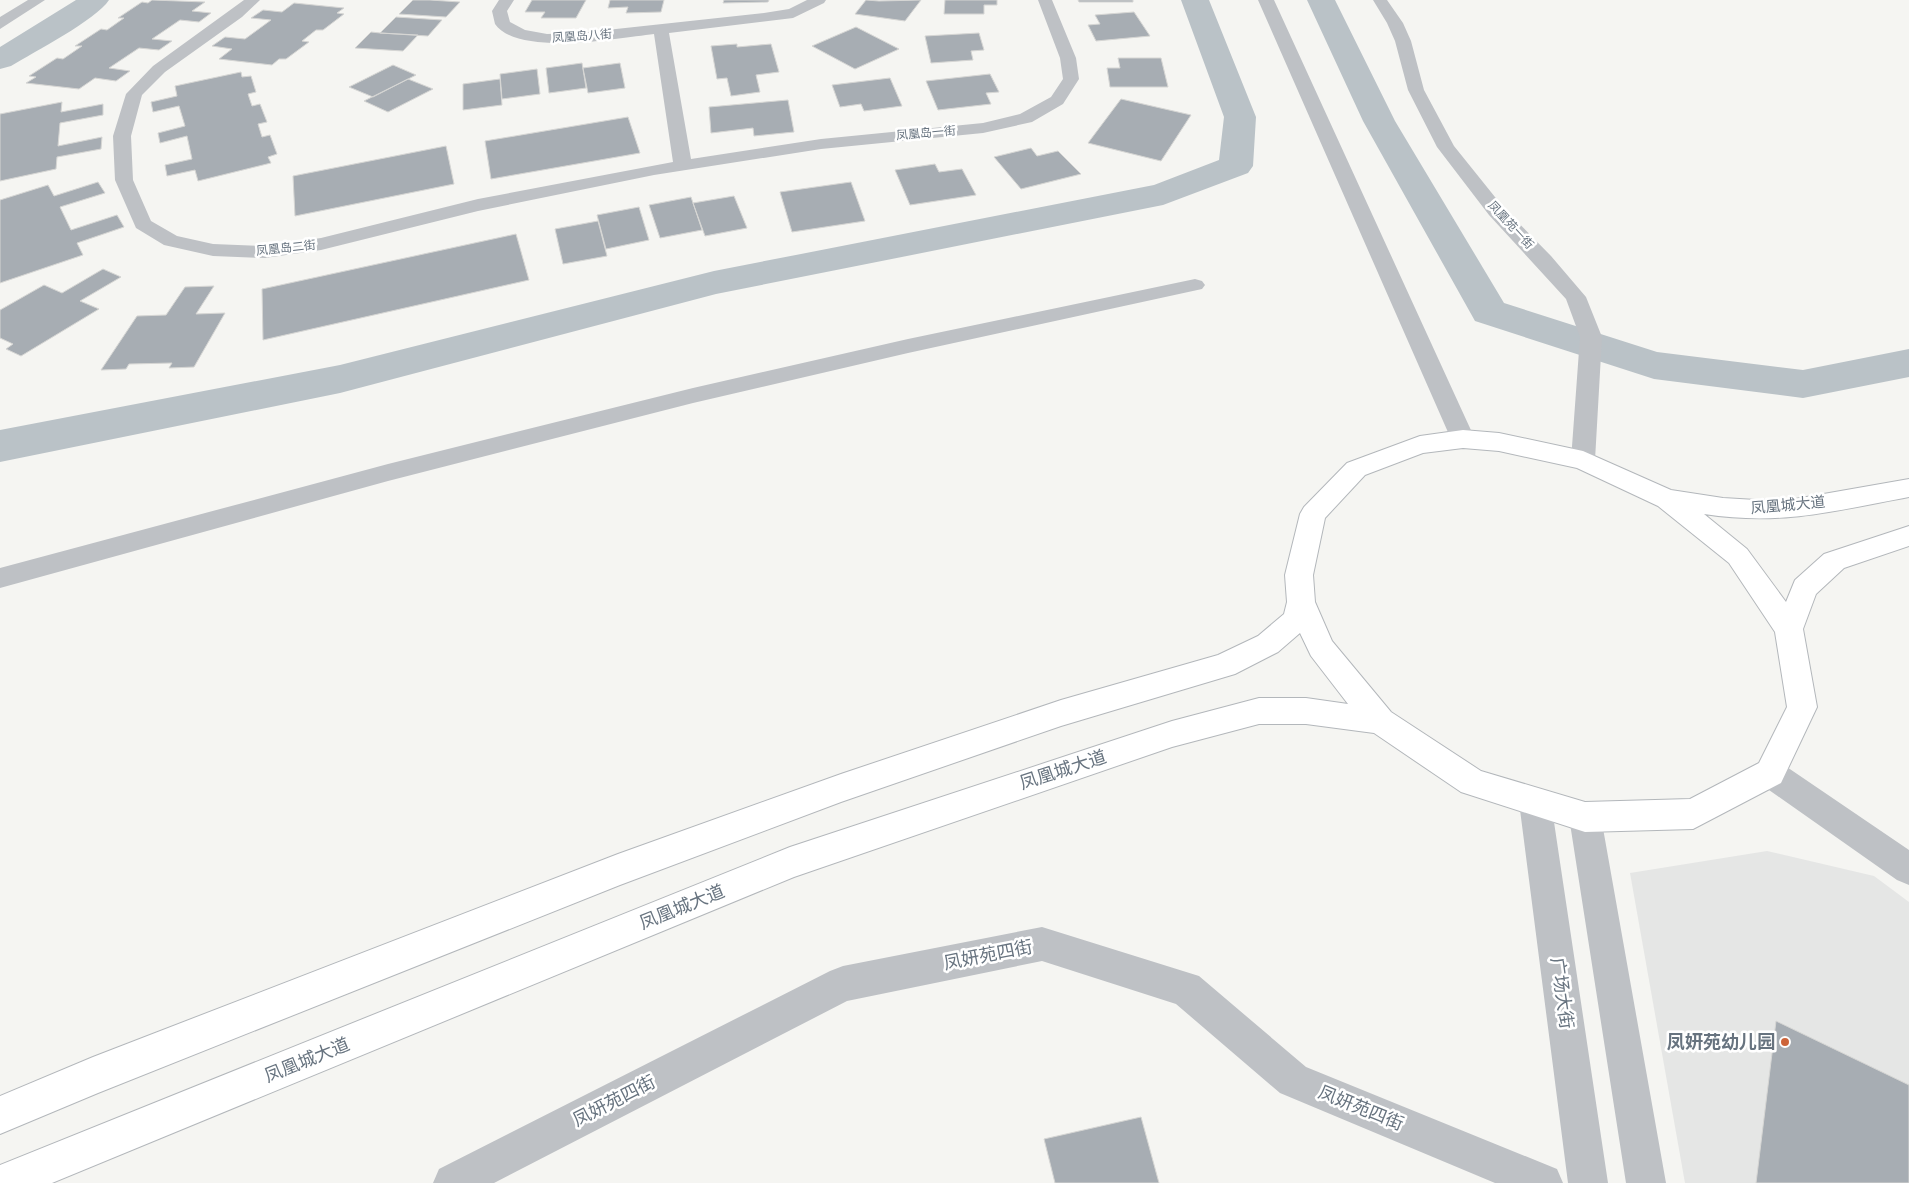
<svg xmlns="http://www.w3.org/2000/svg" width="1909" height="1183" font-family="Figtree,'Noto Sans SC',sans-serif">
<style>
.built{fill:#e5e6e5}
.lines{fill:none;stroke-linecap:round;stroke-linejoin:round}
.canal{fill:#bac2c7;fill-rule:evenodd}
.building{fill:#a7adb3;stroke:#d6d6d4}
.secondary-casing{stroke:#b3b7bb;stroke-width:2}
.service{fill:#bec1c5;fill-rule:evenodd}
.minor{fill:#bec1c5;fill-rule:evenodd}
.tertiary{fill:#bec1c5;fill-rule:evenodd}
.secondary{fill:#fff;fill-rule:evenodd}
.poi-dot{fill:#cd6439;stroke:#fff;stroke-width:2}
.labels{text-anchor:middle;dominant-baseline:central;stroke-width:5;stroke-linejoin:round;paint-order:stroke}
.far-street-label{font-size:12px;fill:#67737f;stroke:#fff}
.street-label{font-size:15px;fill:#67737f;stroke:#fff}
.near-street-label{font-size:18px;fill:#67737f;stroke:#fff}
.near-poi-label{font-size:18px;font-weight:bold;fill:#67737f;stroke:#fff;text-anchor:end}
</style>
<rect width="100%" height="100%" fill="#f5f5f2"/>
<path class="built" d="M 1767,851 L 1874,876 L 1909,902 L 1909,1183 L 1685,1183 L 1630,873 Z"/>
<g class="lines">
<path class="canal" d="M 76,0 L 109,0 C 96,20 34,52 11,66 L 0,69 L 0,47 Z
M 1181,0 L 1209,0 L 1256,117 L 1253,166 L 1248,173 L 1163,205 L 716,294 L 340,393 L 0,462 L 0,430 L 340,365 L 714,271 L 1154,185 L 1219,160 L 1224,117 Z
M 1307,0 L 1335,0 L 1395,121 L 1504,303 L 1657,352 L 1803,370 L 1909,349 L 1909,377 L 1803,398 L 1654,379 L 1475,321 L 1363,121 Z"/>
</g>
<path class="building" d="M 152,0 L 205,2 L 192,11 L 211,13 L 199,22 L 180,20 L 152,39 L 172,41 L 159,50 L 139,48 L 109,68 L 130,71 L 116,81 L 95,78 L 79,89 L 26,83 L 36,77 L 29,76 L 57,58 L 63,59 L 82,46 L 75,46 L 101,29 L 107,30 L 124,18 L 118,18 L 142,2 L 148,3 Z
M 413,0 L 430,0 L 460,2 L 446,17 L 399,14 Z
M 532,0 L 586,0 L 576,18 L 541,18 L 545,12 L 525,12 Z
M 610,0 L 664,0 L 661,12 L 626,13 L 628,7 L 608,8 Z
M 724,0 L 769,0 L 768,2 L 723,3 Z
M 866,0 L 879,1 L 921,0 L 905,21 L 855,14 Z
M 945,0 L 997,0 L 997,5 L 984,5 L 984,14 L 944,14 Z
M 1078,0 L 1133,0 L 1133,2 L 1079,2 Z
M 294,3 L 344,8 L 337,13 L 344,14 L 323,30 L 316,30 L 302,41 L 309,42 L 286,59 L 279,59 L 272,65 L 219,59 L 232,49 L 212,46 L 225,37 L 245,39 L 271,20 L 251,18 L 263,10 L 282,12 Z
M 1134,12 L 1150,36 L 1096,41 L 1088,25 L 1100,24 L 1095,15 Z
M 396,17 L 442,20 L 428,36 L 380,33 Z
M 856,27 L 899,49 L 855,69 L 812,46 Z
M 371,32 L 380,33 L 418,35 L 403,51 L 355,48 Z
M 979,33 L 984,50 L 971,51 L 973,60 L 931,63 L 925,36 Z
M 737,44 L 737,47 L 771,44 L 779,72 L 756,75 L 760,92 L 731,96 L 727,78 L 717,79 L 711,46 Z
M 1118,58 L 1161,58 L 1168,87 L 1110,87 L 1107,68 L 1120,68 Z
M 582,63 L 586,88 L 549,93 L 546,68 Z
M 620,63 L 625,88 L 588,93 L 583,68 Z
M 393,65 L 416,75 L 373,97 L 349,87 Z
M 537,69 L 540,94 L 502,99 L 500,74 Z
M 241,72 L 242,77 L 251,76 L 256,92 L 248,94 L 252,106 L 260,104 L 267,122 L 258,124 L 262,137 L 270,135 L 277,154 L 268,157 L 271,163 L 198,181 L 195,170 L 167,176 L 165,165 L 192,159 L 187,136 L 160,143 L 158,133 L 185,126 L 179,106 L 153,112 L 151,102 L 177,96 L 175,86 Z
M 990,74 L 999,92 L 986,93 L 991,104 L 938,110 L 926,81 Z
M 890,78 L 902,106 L 864,111 L 861,104 L 840,107 L 832,85 Z
M 408,79 L 433,89 L 388,112 L 364,101 Z
M 500,79 L 502,105 L 463,110 L 463,84 Z
M 1121,99 L 1191,115 L 1161,161 L 1088,143 Z
M 788,100 L 794,132 L 754,136 L 753,128 L 711,133 L 709,107 Z
M 62,102 L 61,112 L 103,104 L 103,115 L 60,123 L 58,146 L 102,137 L 101,149 L 57,157 L 56,169 L 0,181 L 0,114 Z
M 628,117 L 640,153 L 491,179 L 485,141 Z
M 446,146 L 454,184 L 295,216 L 293,176 Z
M 1031,148 L 1037,156 L 1058,151 L 1081,174 L 1021,189 L 994,157 Z
M 935,164 L 939,172 L 962,169 L 976,195 L 910,205 L 895,170 Z
M 98,182 L 105,193 L 60,207 L 71,230 L 117,215 L 124,227 L 77,243 L 83,255 L 0,283 L 0,200 L 48,185 L 54,196 Z
M 851,182 L 865,221 L 792,232 L 780,192 Z
M 734,196 L 747,228 L 705,236 L 693,203 Z
M 691,197 L 702,230 L 660,238 L 649,205 Z
M 639,207 L 649,240 L 606,249 L 597,215 Z
M 598,221 L 607,256 L 563,264 L 555,229 Z
M 516,234 L 529,280 L 263,340 L 262,289 Z
M 103,269 L 121,277 L 80,301 L 99,309 L 21,356 L 6,349 L 13,344 L 0,338 L 0,310 L 44,285 L 62,293 Z
M 214,286 L 196,314 L 225,313 L 194,367 L 169,368 L 172,363 L 129,364 L 126,369 L 101,370 L 137,316 L 166,315 L 185,287 Z
M 1776,1021 L 1909,1085 L 1909,1183 L 1756,1183 Z
M 1141,1117 L 1159,1183 L 1055,1183 L 1044,1139 Z"/>
<g class="lines">
<defs>
<path id="secondary" d="M 1463,430 L 1499,433 L 1583,451 L 1671,490 L 1723,498 L 1756,500 L 1795,499 L 1909,479 L 1909,497 C 1834,511 1781,526 1704,514 L 1747,549 L 1786,602 L 1795,580 L 1824,554 L 1909,526 L 1909,546 L 1844,568 L 1816,594 L 1803,629 L 1817,707 L 1781,783 L 1693,829 L 1585,832 L 1461,792 L 1374,733 L 1306,724 L 1259,724 L 1172,747 L 794,877 L 52,1183 L 0,1183 L 0,1165 L 790,847 L 1172,721 L 1259,698 L 1306,698 L 1348,704 L 1311,656 L 1300,633 L 1278,652 L 1235,674 L 1061,726 L 841,802 L 620,885 L 98,1093 L 0,1134 L 0,1096 L 93,1057 L 618,854 L 841,774 L 1061,700 L 1218,655 L 1258,636 L 1284,614 L 1287,602 L 1285,575 L 1300,514 L 1304,507 L 1347,463 L 1420,436 ZM 1463,448 L 1499,451 L 1577,468 L 1658,506 L 1729,563 L 1775,632 L 1787,707 L 1759,763 L 1690,799 L 1585,802 L 1481,771 L 1391,712 L 1332,641 L 1315,602 L 1313,575 L 1325,518 L 1365,475 L 1423,453 Z"/>
</defs>
<use href="#secondary" class="secondary-casing"/>
<path class="service" d="M 28,0 L 45,0 L 0,29 L 0,17 Z
M 244,0 L 260,0 L 242,17 L 165,72 L 142,95 L 131,136 L 133,180 L 151,221 L 177,236 L 213,244 L 265,246 L 321,238 L 478,199 L 673,162 L 654,34 C 619,38 518,57 495,24 L 492,11 L 499,0 L 514,0 L 507,11 L 510,22 L 525,30 L 547,34 L 579,33 L 764,13 L 789,9 L 807,0 L 826,0 L 824,3 L 793,18 L 669,33 L 691,159 L 821,139 L 983,123 L 1020,114 L 1051,97 L 1063,79 L 1060,58 L 1038,0 L 1052,0 L 1076,58 L 1079,79 L 1063,104 L 1032,122 L 983,133 L 821,149 L 654,175 L 478,211 L 321,250 L 265,258 L 213,256 L 164,245 L 136,228 L 115,180 L 113,136 L 126,94 L 153,66 Z
M 1373,0 L 1387,0 L 1403,23 L 1411,41 L 1424,90 L 1454,146 L 1503,207 L 1551,256 L 1586,297 L 1602,337 L 1595,460 L 1591,466 L 1583,468 L 1575,466 L 1571,460 L 1580,337 L 1566,299 L 1489,215 L 1437,147 L 1408,90 L 1395,41 L 1387,23 Z
M 1195,279 L 1202,281 L 1205,285 L 1202,289 L 908,353 L 693,403 L 388,481 L 0,588 L 0,568 L 388,464 L 693,388 L 908,339 Z"/>
<path class="minor" d="M 1258,0 L 1274,0 L 1475,439 L 1472,445 L 1463,448 L 1454,445 L 1451,439 Z
M 1770,759 L 1781,763 L 1909,850 L 1909,885 L 1897,880 L 1759,783 L 1754,773 L 1759,763 Z
M 1042,927 L 1199,976 L 1306,1067 L 1557,1169 L 1563,1183 L 1495,1183 L 1280,1093 L 1176,1004 L 1042,961 L 847,1001 L 494,1183 L 433,1183 L 439,1169 L 830,971 L 843,966 Z"/>
<path class="tertiary" d="M 1535,788 L 1546,792 L 1551,802 L 1608,1183 L 1568,1183 L 1519,802 L 1524,792 Z
M 1585,802 L 1596,807 L 1601,817 L 1666,1183 L 1626,1183 L 1569,817 L 1574,807 Z"/>
<use href="#secondary" class="secondary"/>
</g>
<circle class="poi-dot" cx="1785" cy="1042" r="5"/>
<g class="labels">
<g class="far-street-label">
<text transform="translate(582 36) rotate(-4)">凤凰岛八街</text>
<text transform="translate(926 133) rotate(-5)">凤凰岛一街</text>
<text transform="translate(1511 225) rotate(47)">凤凰苑一街</text>
<text transform="translate(286 248) rotate(-6)">凤凰岛二街</text>
</g>
<g class="street-label">
<text transform="translate(1788 505) rotate(-5)">凤凰城大道</text>
</g>
<g class="near-street-label">
<text transform="translate(1063 770) rotate(-18)">凤凰城大道</text>
<text transform="translate(682 907) rotate(-22)">凤凰城大道</text>
<text transform="translate(988 955) rotate(-11)">凤妍苑四街</text>
<text transform="translate(1562 993) rotate(82)">广场大街</text>
<text transform="translate(307 1060) rotate(-22)">凤凰城大道</text>
<text transform="translate(614 1101) rotate(-27)">凤妍苑四街</text>
<text transform="translate(1361 1108) rotate(22)">凤妍苑四街</text>
</g>
<g class="near-poi-label">
<text x="1775" y="1042">凤妍苑幼儿园</text>
</g>
</g>
</svg>
